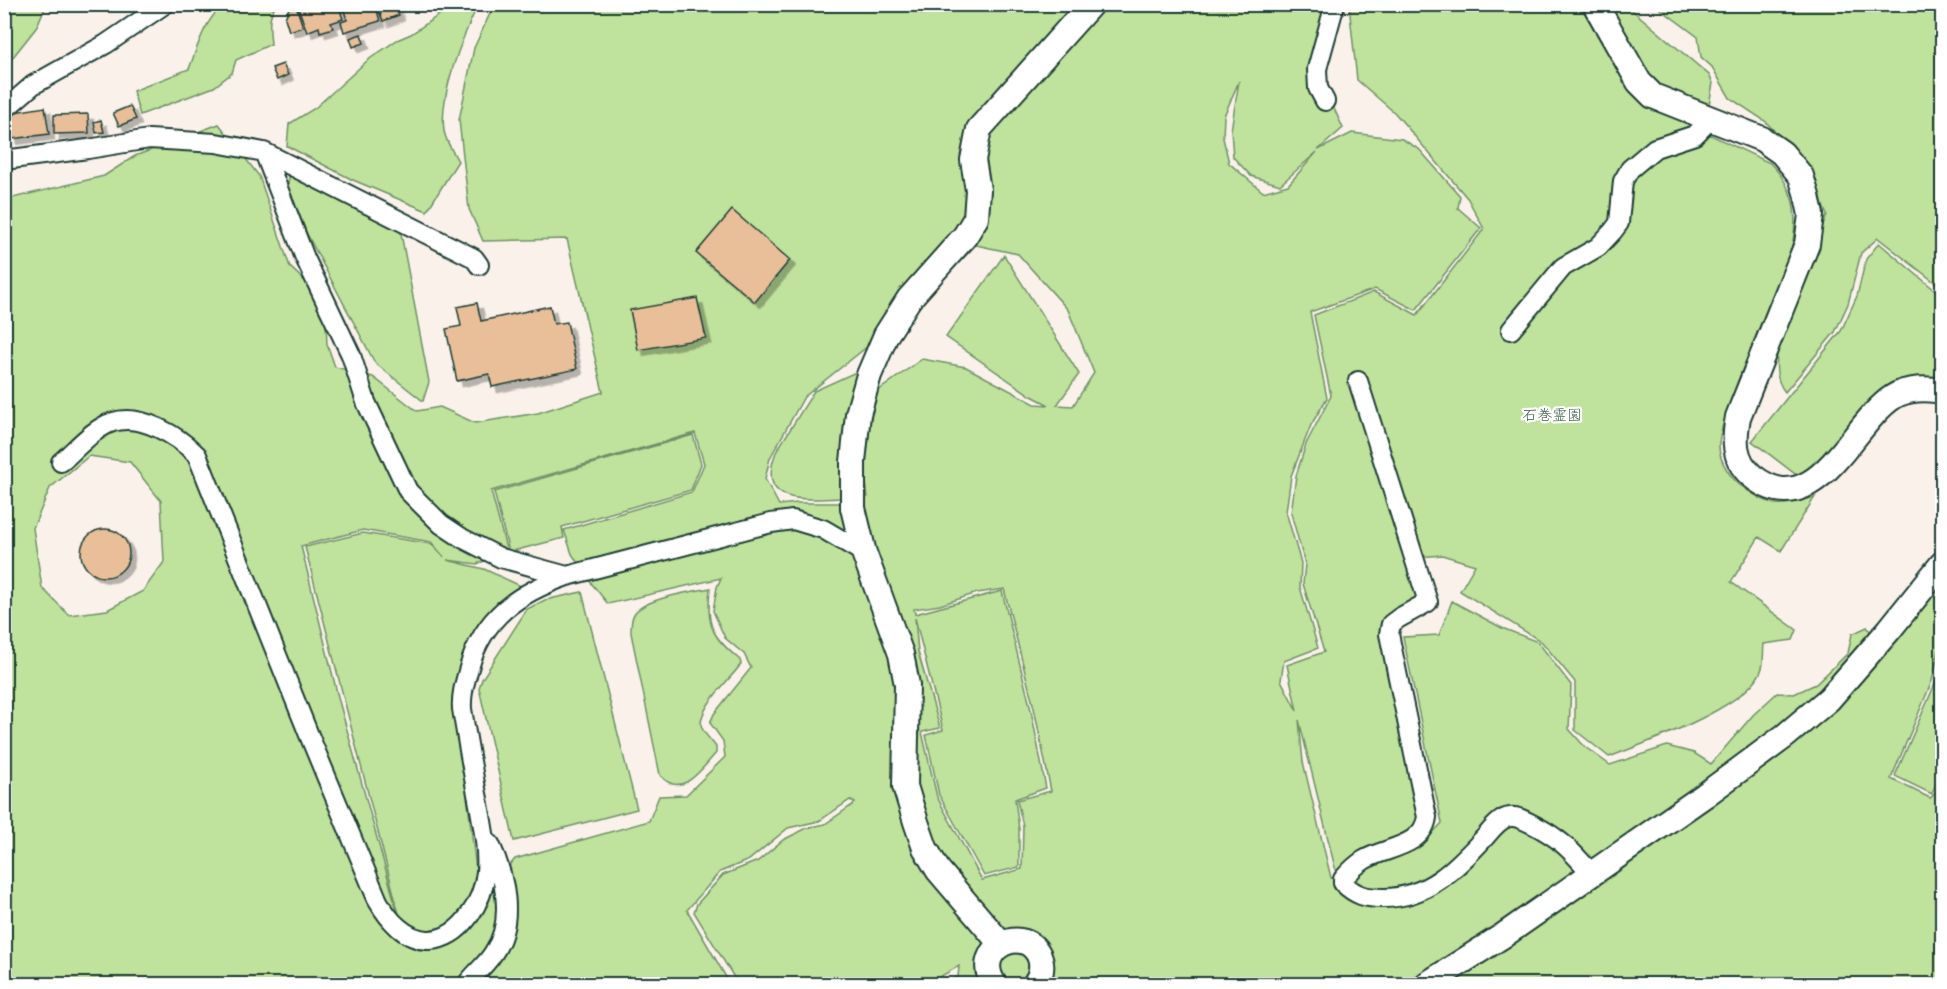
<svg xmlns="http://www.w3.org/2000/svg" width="1947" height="989" font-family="Pangolin,'Klee One',sans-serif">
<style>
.green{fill:#bfe29c;stroke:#6f9068;stroke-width:1.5;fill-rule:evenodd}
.building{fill:#e8bf98;stroke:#1f3d34;stroke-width:1.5;filter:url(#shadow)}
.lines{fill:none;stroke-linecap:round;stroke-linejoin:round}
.street-casing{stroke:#1f3d34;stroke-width:22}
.secondary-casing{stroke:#1f3d34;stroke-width:28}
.street{stroke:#fff;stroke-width:18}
.secondary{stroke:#fff;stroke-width:24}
.labels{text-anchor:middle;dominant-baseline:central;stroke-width:4.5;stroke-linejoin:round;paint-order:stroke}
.park-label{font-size:15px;fill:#3f5e49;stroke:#fff}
</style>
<defs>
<filter id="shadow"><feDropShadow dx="5.5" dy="5.5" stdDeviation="0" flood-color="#0004"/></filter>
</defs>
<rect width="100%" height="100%" fill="#faf2ea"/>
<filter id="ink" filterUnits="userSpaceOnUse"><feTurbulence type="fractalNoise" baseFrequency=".0167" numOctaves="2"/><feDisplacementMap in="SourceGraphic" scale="12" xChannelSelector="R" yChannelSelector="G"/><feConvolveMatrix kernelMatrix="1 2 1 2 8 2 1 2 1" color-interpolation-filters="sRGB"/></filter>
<g filter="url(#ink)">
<path class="green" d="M 5,4 L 46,5 L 36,28 L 5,67 Z
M 455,4 L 478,5 C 462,38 439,95 444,131 C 446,142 453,152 458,161 L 427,211 L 353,180 L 287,146 L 289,124 L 315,108 L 368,60 L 397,40 L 411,34 Z
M 223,5 L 276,5 C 267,16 270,31 271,44 L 236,60 L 232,73 L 214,87 L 140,115 L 133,91 L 189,69 C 198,45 204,22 223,5 Z
M 494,5 L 1328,5 L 1310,72 L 1330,100 L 1343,128 L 1318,150 L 1352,133 L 1402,139 L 1419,149 L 1460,196 L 1458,208 L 1481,228 L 1416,310 L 1375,289 L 1310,312 L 1327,398 L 1311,425 L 1291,476 L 1286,512 L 1301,563 L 1300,587 L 1318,648 L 1284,661 L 1281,680 L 1297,711 L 1287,665 L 1324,652 L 1303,584 L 1305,564 L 1291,513 L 1296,476 L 1306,444 L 1331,396 L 1314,315 L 1374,292 L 1417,315 L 1484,229 L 1468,199 L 1395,113 L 1357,80 L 1349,5 L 1580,5 L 1627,87 L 1641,102 L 1770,163 C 1794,187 1799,212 1792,246 C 1789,262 1780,278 1774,292 C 1759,329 1743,365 1730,403 C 1726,416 1719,432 1719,446 C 1719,462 1732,480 1744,488 C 1775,510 1780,506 1815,497 L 1781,551 L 1759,537 L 1731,582 L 1797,630 L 1793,640 L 1764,644 C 1763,652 1764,661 1762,668 C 1752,706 1645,743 1609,757 L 1575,730 L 1575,682 L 1542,642 L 1460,591 L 1475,565 L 1442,555 L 1419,557 L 1435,606 L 1403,621 L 1395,632 L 1422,841 L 1428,838 L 1442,823 L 1403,637 L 1439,635 L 1452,601 L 1502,628 L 1538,642 L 1571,685 L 1569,729 L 1585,747 L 1610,765 L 1667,746 L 1694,753 L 1711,764 L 1753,715 L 1777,693 L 1794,694 L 1816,684 L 1848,653 L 1852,634 L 1867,627 L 1885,650 L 1942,575 L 1942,637 L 1932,681 L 1891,779 L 1930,798 L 1936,793 L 1942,778 L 1942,984 L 943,984 L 958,977 L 959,966 L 927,984 L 738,984 L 694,912 L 697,904 L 723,875 L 758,861 L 783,840 L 807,828 L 825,824 L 855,803 L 850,800 L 819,821 L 788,828 L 749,860 L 720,872 L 687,910 L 730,984 L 5,984 L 4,200 L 104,176 L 135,156 L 219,124 L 259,176 L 290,267 L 325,300 L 327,344 L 335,367 L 373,377 L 417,411 L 440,407 L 475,423 L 538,413 L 603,392 L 567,239 L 483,241 L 469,209 L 459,120 L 474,48 ZM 1239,81 L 1231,130 L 1233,157 L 1251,176 L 1280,185 L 1317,152 L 1288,185 L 1263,192 L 1229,163 L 1223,138 L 1224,116 ZM 976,245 L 1018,254 L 1068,310 L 1094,373 L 1073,406 L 1057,405 L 1079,374 L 1004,255 L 946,337 L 1030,395 L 1049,405 L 1035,404 L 966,367 L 922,359 L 878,391 L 867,435 L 865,475 L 868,497 L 843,503 L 797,503 L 779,505 L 765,479 L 770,458 L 804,397 L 912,311 ZM 695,433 L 704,464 L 692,492 L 564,530 L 572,554 L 588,579 L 608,604 L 721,578 L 717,587 L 713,611 L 725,638 L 744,654 L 751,668 L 714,714 L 710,723 L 723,741 L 725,757 L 686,795 L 659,796 L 649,821 L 515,859 L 493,886 L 480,916 L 460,939 L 435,949 L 412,946 L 395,935 L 398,914 L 339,701 L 301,546 L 363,530 L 431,542 L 444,557 L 431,544 L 363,533 L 305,547 L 400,918 C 405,921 410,927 416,928 C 448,938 470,906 477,878 L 462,754 L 475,637 L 523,587 L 484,569 L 447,560 L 477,564 L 507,552 L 491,491 ZM 89,456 L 130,462 L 161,501 L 164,562 L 143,591 L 107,610 L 69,615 L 42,588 L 33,528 L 50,488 ZM 1004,589 L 1034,708 L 1051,791 L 1017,800 L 1023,826 L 1022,869 L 982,880 L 937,797 L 922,732 L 940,728 L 918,652 L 915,618 L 943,730 L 926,735 L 939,795 L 984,876 L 1019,867 L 1019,829 L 1015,799 L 1046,788 L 1031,710 L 1002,591 L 915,614 L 914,609 L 940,605 L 977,593 ZM 1299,720 L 1336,872 L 1367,862 L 1373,865 L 1363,873 L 1331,878 L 1303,762 Z
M 1603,5 L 1629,5 L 1631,9 L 1709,75 L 1713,83 L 1708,110 L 1647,81 Z
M 1655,5 L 1942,5 L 1942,288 L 1878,238 L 1861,253 L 1848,304 L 1835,332 L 1785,392 C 1774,379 1776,361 1778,344 L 1827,215 L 1802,160 L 1765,121 L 1730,98 L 1712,67 L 1701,57 L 1698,37 Z
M 290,171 L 400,228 L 429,382 L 423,401 L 375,363 L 307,234 L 298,211 L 286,197 Z
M 1879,243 L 1942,296 L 1942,317 L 1935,380 L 1803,480 L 1752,441 L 1841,331 L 1857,296 L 1866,259 Z
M 858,371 L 841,498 C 806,499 755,507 776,452 L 814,391 Z
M 693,435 L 701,464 L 691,490 L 562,527 L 564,538 L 509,552 L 494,492 Z
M 710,588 C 707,626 710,635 740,660 L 741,664 C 732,678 695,710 702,728 C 705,735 712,741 716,747 L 716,753 C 701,770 681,800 660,775 L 631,633 C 631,627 631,619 634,614 C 644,598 692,592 710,588 Z
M 582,592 L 637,809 L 514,841 L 479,688 L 482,679 L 527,609 L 545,600 Z
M 1941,670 L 1942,769 L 1932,794 L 1895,776 Z"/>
<path class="building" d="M 297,4 L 338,4 L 343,19 L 331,23 L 333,28 L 320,32 L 319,27 L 307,32 Z
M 342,4 L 375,4 L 380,21 L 344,32 L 341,22 L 347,20 Z
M 376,4 L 402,4 L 396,7 L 399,15 L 383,21 Z
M 296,6 L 303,27 L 289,31 L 285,18 L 289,8 Z
M 361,34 L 364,43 L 353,47 L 350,38 Z
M 283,64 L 288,75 L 277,80 L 272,68 Z
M 130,106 L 136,119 L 119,126 L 113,113 Z
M 45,107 L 49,134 L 12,139 L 8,113 Z
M 88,114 L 89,133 L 54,134 L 54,115 Z
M 101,120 L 104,132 L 96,133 L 94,122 Z
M 732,210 L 790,260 L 755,302 L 696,253 Z
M 697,298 L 706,338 L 638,350 L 630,310 Z
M 477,303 L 481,321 L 550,306 L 554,324 L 567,322 L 577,369 L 492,387 L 489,374 L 457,381 L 446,329 L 461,326 L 457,307 Z
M81 553a24 24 0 1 1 48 0a24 24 0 1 1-48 0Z"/>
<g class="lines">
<defs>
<path id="street" d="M 1325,101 L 1318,88 L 1317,69 L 1335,4
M 4,110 L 33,85 L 106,44 L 165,4
M 264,152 L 305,258 L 351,355 L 366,402 L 408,491 L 441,524 L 462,538 L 501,558 L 567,576
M 4,160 L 88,149 L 149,139 L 216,143 L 264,152 L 474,258 L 479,265
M 1511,330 L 1563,267 L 1598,247 L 1613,231 L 1619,223 L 1623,181 L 1630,169 L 1655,148 L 1695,135 L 1704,126 L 1708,118
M 1358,381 L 1428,602 L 1399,618 L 1391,624 L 1389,634 L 1427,817 C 1423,847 1386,847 1364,860 C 1356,865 1349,872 1343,879 L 1343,883 C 1356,896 1366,898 1384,898 C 1429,898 1457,867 1486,836 C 1492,829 1500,818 1510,817 C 1518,816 1526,821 1532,824 C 1560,838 1571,850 1591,873
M 61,462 C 77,448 94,428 113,422 C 141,413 178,436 197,455 L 309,735 L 378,901 C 388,919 406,941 430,940 C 462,938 483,901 486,872 C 488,848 482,822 478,799 C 472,769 467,739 462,709 C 461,694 465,682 469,668 C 483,617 518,593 567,576 L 771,523 L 793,520 L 823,529 L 864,553
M 467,984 C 475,973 487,964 494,952 C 515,921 505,876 490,844"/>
<path id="secondary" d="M 1595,4 L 1639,82 L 1653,96 L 1762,139 L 1782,153 L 1801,176 L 1807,196 L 1811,215 L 1807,244 L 1738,417 C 1734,439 1733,460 1752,476 C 1815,527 1851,424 1893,397 C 1907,388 1927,388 1942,391
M 1001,944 L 938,870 L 925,848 L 916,822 L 905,786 L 907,685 L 901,654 L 864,553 L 853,508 L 853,462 L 858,414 L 869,375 L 886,335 L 909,299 L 965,236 L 976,218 L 978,190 L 973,160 L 979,129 L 1091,4
M 994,984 C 970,947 1027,922 1040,958 C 1043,968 1041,976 1035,984
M 1427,984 L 1504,935 L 1705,795 L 1785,736 L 1829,699 L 1889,630 L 1942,564"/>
</defs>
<use href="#street" class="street-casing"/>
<use href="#secondary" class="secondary-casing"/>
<use href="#street" class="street"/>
<use href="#secondary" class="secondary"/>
</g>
</g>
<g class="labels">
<g class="park-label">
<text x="1552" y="415">石巻霊園</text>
</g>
</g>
<rect width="1947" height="989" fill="none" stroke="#fff" stroke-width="24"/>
<rect x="12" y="12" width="1923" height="965" fill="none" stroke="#1f3d34" stroke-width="2" filter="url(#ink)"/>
</svg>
